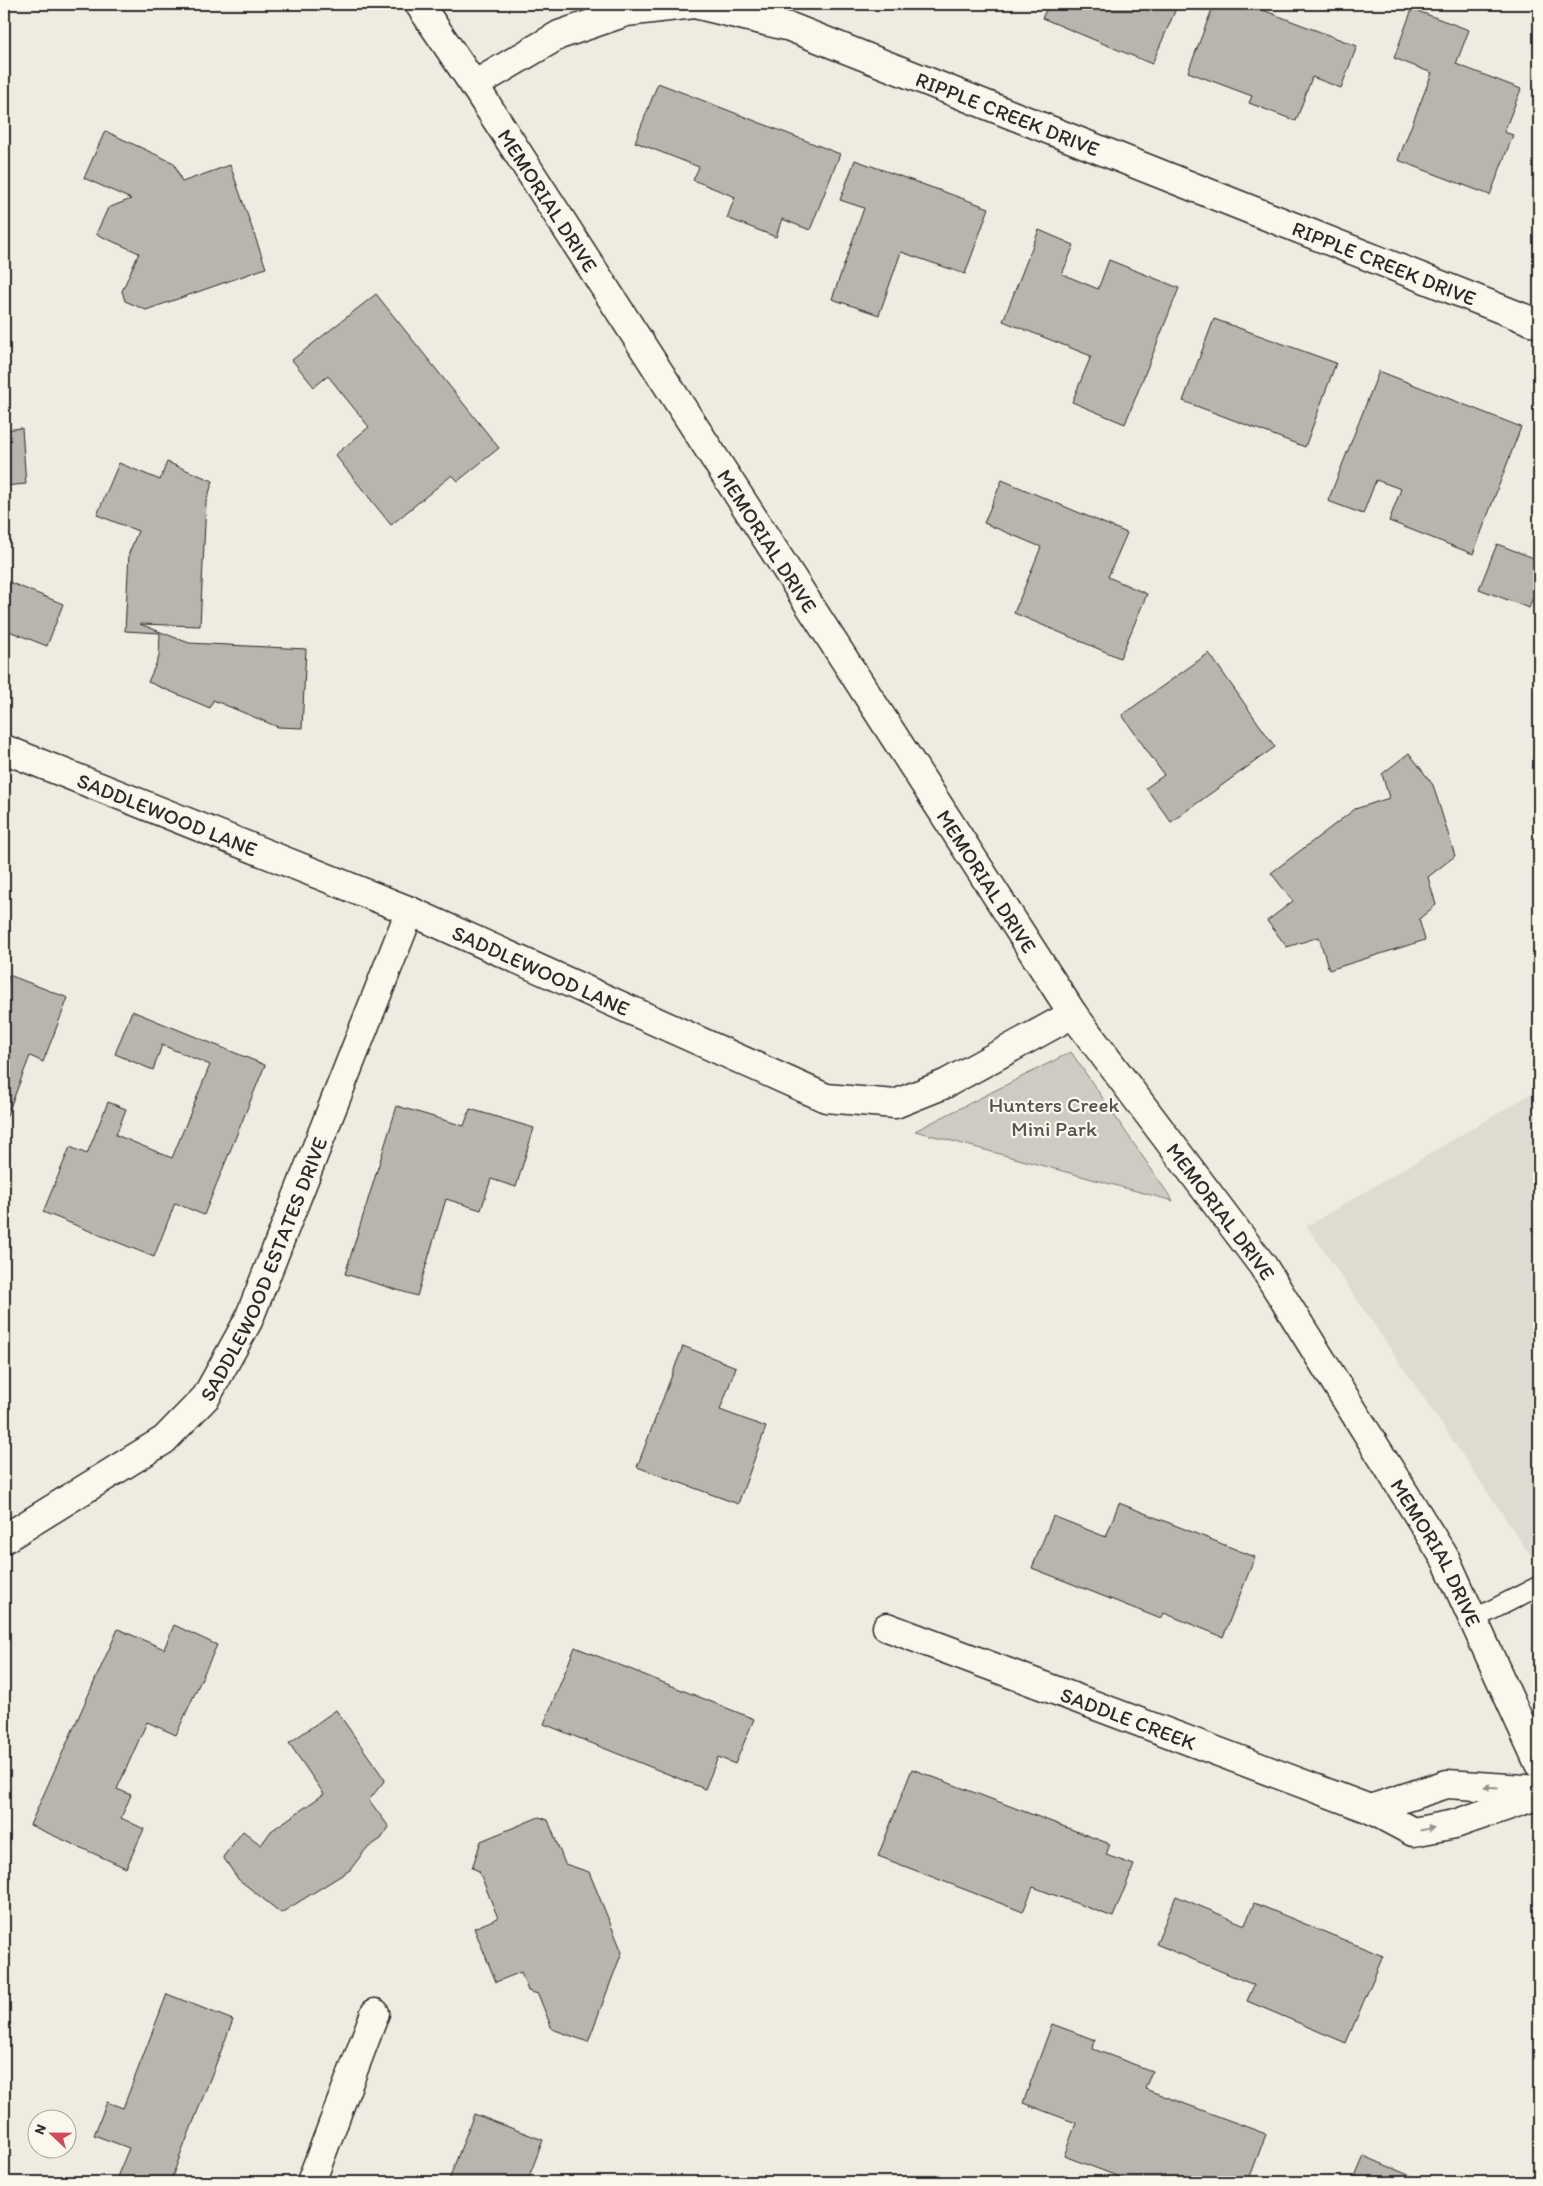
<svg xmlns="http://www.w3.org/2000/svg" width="1543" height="2186" font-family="Itim,sans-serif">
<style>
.built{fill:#dedbd1}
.green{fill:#cecbc2;stroke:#7c7b76}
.building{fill:#b8b5ae;stroke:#2b2b2b}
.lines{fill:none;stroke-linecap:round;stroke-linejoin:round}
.lane-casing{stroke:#2b2b2b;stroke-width:22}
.street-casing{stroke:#2b2b2b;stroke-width:31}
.secondary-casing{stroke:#2b2b2b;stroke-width:31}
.lane{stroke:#fbf7ec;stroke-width:19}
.street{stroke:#fbf7ec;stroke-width:28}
.secondary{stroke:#fbf7ec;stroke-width:28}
.oneway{fill:#93918c}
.labels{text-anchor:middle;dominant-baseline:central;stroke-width:4.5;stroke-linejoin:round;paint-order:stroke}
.street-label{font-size:21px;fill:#2b2b2b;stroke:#fbf7ec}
.park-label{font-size:21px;fill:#545351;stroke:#fbf7ec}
</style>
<rect width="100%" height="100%" fill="#eeebe0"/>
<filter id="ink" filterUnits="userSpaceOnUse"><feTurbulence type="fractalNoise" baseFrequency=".02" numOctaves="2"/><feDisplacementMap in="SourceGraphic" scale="10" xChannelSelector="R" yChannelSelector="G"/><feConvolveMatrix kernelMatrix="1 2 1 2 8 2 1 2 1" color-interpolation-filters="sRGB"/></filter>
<g filter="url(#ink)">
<path class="built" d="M 1539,1089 L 1539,1568 L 1307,1226 Z"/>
<path class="green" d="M 1071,1052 L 1173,1201 L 915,1131 Z"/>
<path class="building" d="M 1049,4 L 1178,4 L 1152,64 L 1042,18 Z
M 1214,4 L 1247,4 L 1357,46 L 1341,88 L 1312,77 L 1296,121 L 1249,103 L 1252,96 L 1188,72 Z
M 1412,9 L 1469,30 L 1456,64 L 1521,89 L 1504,132 L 1513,135 L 1490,195 L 1398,160 L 1432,73 L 1394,58 Z
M 658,83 L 840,154 L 810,230 L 782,219 L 776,237 L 727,218 L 735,197 L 693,180 L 699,167 L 635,142 Z
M 105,131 L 174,163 L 182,182 L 230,165 L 266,268 L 146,310 L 125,301 L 122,291 L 139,253 L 96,234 L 108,208 L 131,199 L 84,178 Z
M 855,160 L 989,208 L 965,274 L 901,252 L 879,315 L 832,299 L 864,208 L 840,200 Z
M 1039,230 L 1074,245 L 1062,274 L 1098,289 L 1109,260 L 1179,288 L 1125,424 L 1072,402 L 1091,356 L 1003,321 Z
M 376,294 L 499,448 L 458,481 L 452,475 L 391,525 L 335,455 L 369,427 L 328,376 L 314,387 L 292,360 Z
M 1214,319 L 1336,363 L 1305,447 L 1183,401 Z
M 1379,371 L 1521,427 L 1473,554 L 1389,521 L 1401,489 L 1376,480 L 1363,514 L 1328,501 Z
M 22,428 L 26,484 L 4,486 L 4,430 Z
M 167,462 L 213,481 L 206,502 L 200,626 L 140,624 L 189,643 L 306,649 L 302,728 L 278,727 L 213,700 L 210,708 L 148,682 L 159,657 L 160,633 L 125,631 L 129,553 L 138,531 L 97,515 L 119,463 L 160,480 Z
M 1002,480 L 1127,533 L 1108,577 L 1147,594 L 1120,658 L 1014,613 L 1041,547 L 984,523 Z
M 1497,544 L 1539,560 L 1539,581 L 1529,608 L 1479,589 Z
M 4,580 L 63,604 L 47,646 L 4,629 Z
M 1209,653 L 1275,747 L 1171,822 L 1146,788 L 1164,775 L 1122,715 Z
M 1409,753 L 1433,785 L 1455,856 L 1428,877 L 1436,905 L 1419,919 L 1425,940 L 1329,970 L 1319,937 L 1287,947 L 1267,921 L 1293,901 L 1271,873 L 1355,809 L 1389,798 L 1382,774 Z
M 9,975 L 68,998 L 43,1062 L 30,1056 L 4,1123 L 4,989 Z
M 132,1011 L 265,1065 L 204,1215 L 175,1203 L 154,1257 L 43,1212 L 70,1147 L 87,1154 L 108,1102 L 126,1109 L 116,1135 L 172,1158 L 210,1065 L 162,1045 L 153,1070 L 115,1054 Z
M 397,1106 L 464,1126 L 470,1109 L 534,1128 L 516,1187 L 491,1179 L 481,1210 L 446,1199 L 417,1296 L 345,1274 Z
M 683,1346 L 736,1367 L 720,1410 L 766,1427 L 738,1504 L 637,1467 Z
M 1119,1503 L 1255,1557 L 1223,1637 L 1164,1613 L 1161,1619 L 1032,1568 L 1053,1516 L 1106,1537 Z
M 174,1625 L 217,1645 L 176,1735 L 147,1722 L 117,1789 L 131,1795 L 121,1818 L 144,1829 L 126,1868 L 30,1825 L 118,1629 L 164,1649 Z
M 575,1647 L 754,1719 L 735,1764 L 718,1757 L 705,1789 L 544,1724 Z
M 336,1710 L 385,1780 L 369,1800 L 389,1827 L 381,1839 L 366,1849 L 350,1870 L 281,1913 L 238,1879 L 223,1857 L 243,1831 L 261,1845 L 271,1831 L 324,1794 L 289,1743 Z
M 912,1769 L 1110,1844 L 1106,1855 L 1134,1865 L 1113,1917 L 1033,1887 L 1023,1912 L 878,1856 Z
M 539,1817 L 548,1820 L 565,1864 L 589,1872 L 622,1952 L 588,2042 L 552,2029 L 538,1994 L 528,1991 L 521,1972 L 496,1982 L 474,1928 L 498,1918 L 479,1871 L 472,1868 L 481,1841 Z
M 1176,1896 L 1245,1925 L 1254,1903 L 1383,1956 L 1346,2043 L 1247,2001 L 1254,1985 L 1156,1944 Z
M 167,1994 L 233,2020 L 170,2182 L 115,2182 L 129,2148 L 94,2135 L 107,2102 L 123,2108 Z
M 1052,2024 L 1095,2040 L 1093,2049 L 1152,2071 L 1145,2089 L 1266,2134 L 1248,2182 L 1133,2182 L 1064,2156 L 1076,2123 L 1023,2103 Z
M 474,2114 L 543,2140 L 527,2182 L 448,2182 Z
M 1364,2156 L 1425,2182 L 1353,2182 Z"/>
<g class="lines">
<defs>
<path id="lane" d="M 1474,1619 L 1539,1586"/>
<g id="street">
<path id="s1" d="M 474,85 L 559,35 L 626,12 L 694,4 L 790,27 L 1539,324"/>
<path id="s2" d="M 4,1539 L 164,1440 L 206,1397 L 248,1321 L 410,911"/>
<path id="s3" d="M 887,1627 L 1370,1809 L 1413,1832 L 1455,1824 L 1539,1795"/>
<path d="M 1370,1809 L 1447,1784 L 1539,1790"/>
<path d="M 311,2182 L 375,2013"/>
</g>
<g id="secondary">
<path id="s4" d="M 419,4 L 474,85 L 1073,1014 L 1263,1266 L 1446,1560 L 1539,1764"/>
<path id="s5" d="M 4,749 L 410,911 L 826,1098 L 895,1104 L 945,1084 L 1073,1014"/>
</g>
</defs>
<use href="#lane" class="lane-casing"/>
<use href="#street" class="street-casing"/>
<use href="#secondary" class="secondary-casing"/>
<use href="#lane" class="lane"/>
<use href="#street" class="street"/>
<use href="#secondary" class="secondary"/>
</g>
<defs><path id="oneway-solid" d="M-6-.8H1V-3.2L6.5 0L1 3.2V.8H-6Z" transform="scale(1.25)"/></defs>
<g class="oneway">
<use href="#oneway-solid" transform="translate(1491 1787) rotate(-176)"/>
<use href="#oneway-solid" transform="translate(1427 1829) rotate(-11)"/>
</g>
</g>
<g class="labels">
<g class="street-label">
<text stroke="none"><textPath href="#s1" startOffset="571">RIPPLE CREEK DRIVE</textPath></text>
<text stroke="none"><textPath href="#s4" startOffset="235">MEMORIAL DRIVE</textPath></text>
<text stroke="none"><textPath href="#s1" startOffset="976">RIPPLE CREEK DRIVE</textPath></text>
<text stroke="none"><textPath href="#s4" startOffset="640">MEMORIAL DRIVE</textPath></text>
<text stroke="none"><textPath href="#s5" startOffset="176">SADDLEWOOD LANE</textPath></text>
<text stroke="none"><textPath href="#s4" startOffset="1045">MEMORIAL DRIVE</textPath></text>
<text stroke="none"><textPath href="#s5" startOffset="581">SADDLEWOOD LANE</textPath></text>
<text stroke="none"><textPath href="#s4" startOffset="1450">MEMORIAL DRIVE</textPath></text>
<text stroke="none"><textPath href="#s2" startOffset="389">SADDLEWOOD ESTATES DRIVE</textPath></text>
<text stroke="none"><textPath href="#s4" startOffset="1854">MEMORIAL DRIVE</textPath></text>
<text stroke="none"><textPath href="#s3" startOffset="258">SADDLE CREEK</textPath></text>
</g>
<g class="park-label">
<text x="1054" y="1104">Hunters Creek<tspan x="1054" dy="24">Mini Park</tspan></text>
</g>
</g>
<rect width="1543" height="2186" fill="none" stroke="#fbf7ec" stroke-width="20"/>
<rect x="10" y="10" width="1523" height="2166" fill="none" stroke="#2b2b2b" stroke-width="2" filter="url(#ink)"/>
<g transform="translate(52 2134) rotate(292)"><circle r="24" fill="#fbf7ec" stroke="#a8a59f"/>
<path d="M0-4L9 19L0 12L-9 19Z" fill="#d1495b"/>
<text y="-8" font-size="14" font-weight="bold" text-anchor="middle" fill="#2b2b2b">N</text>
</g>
</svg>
